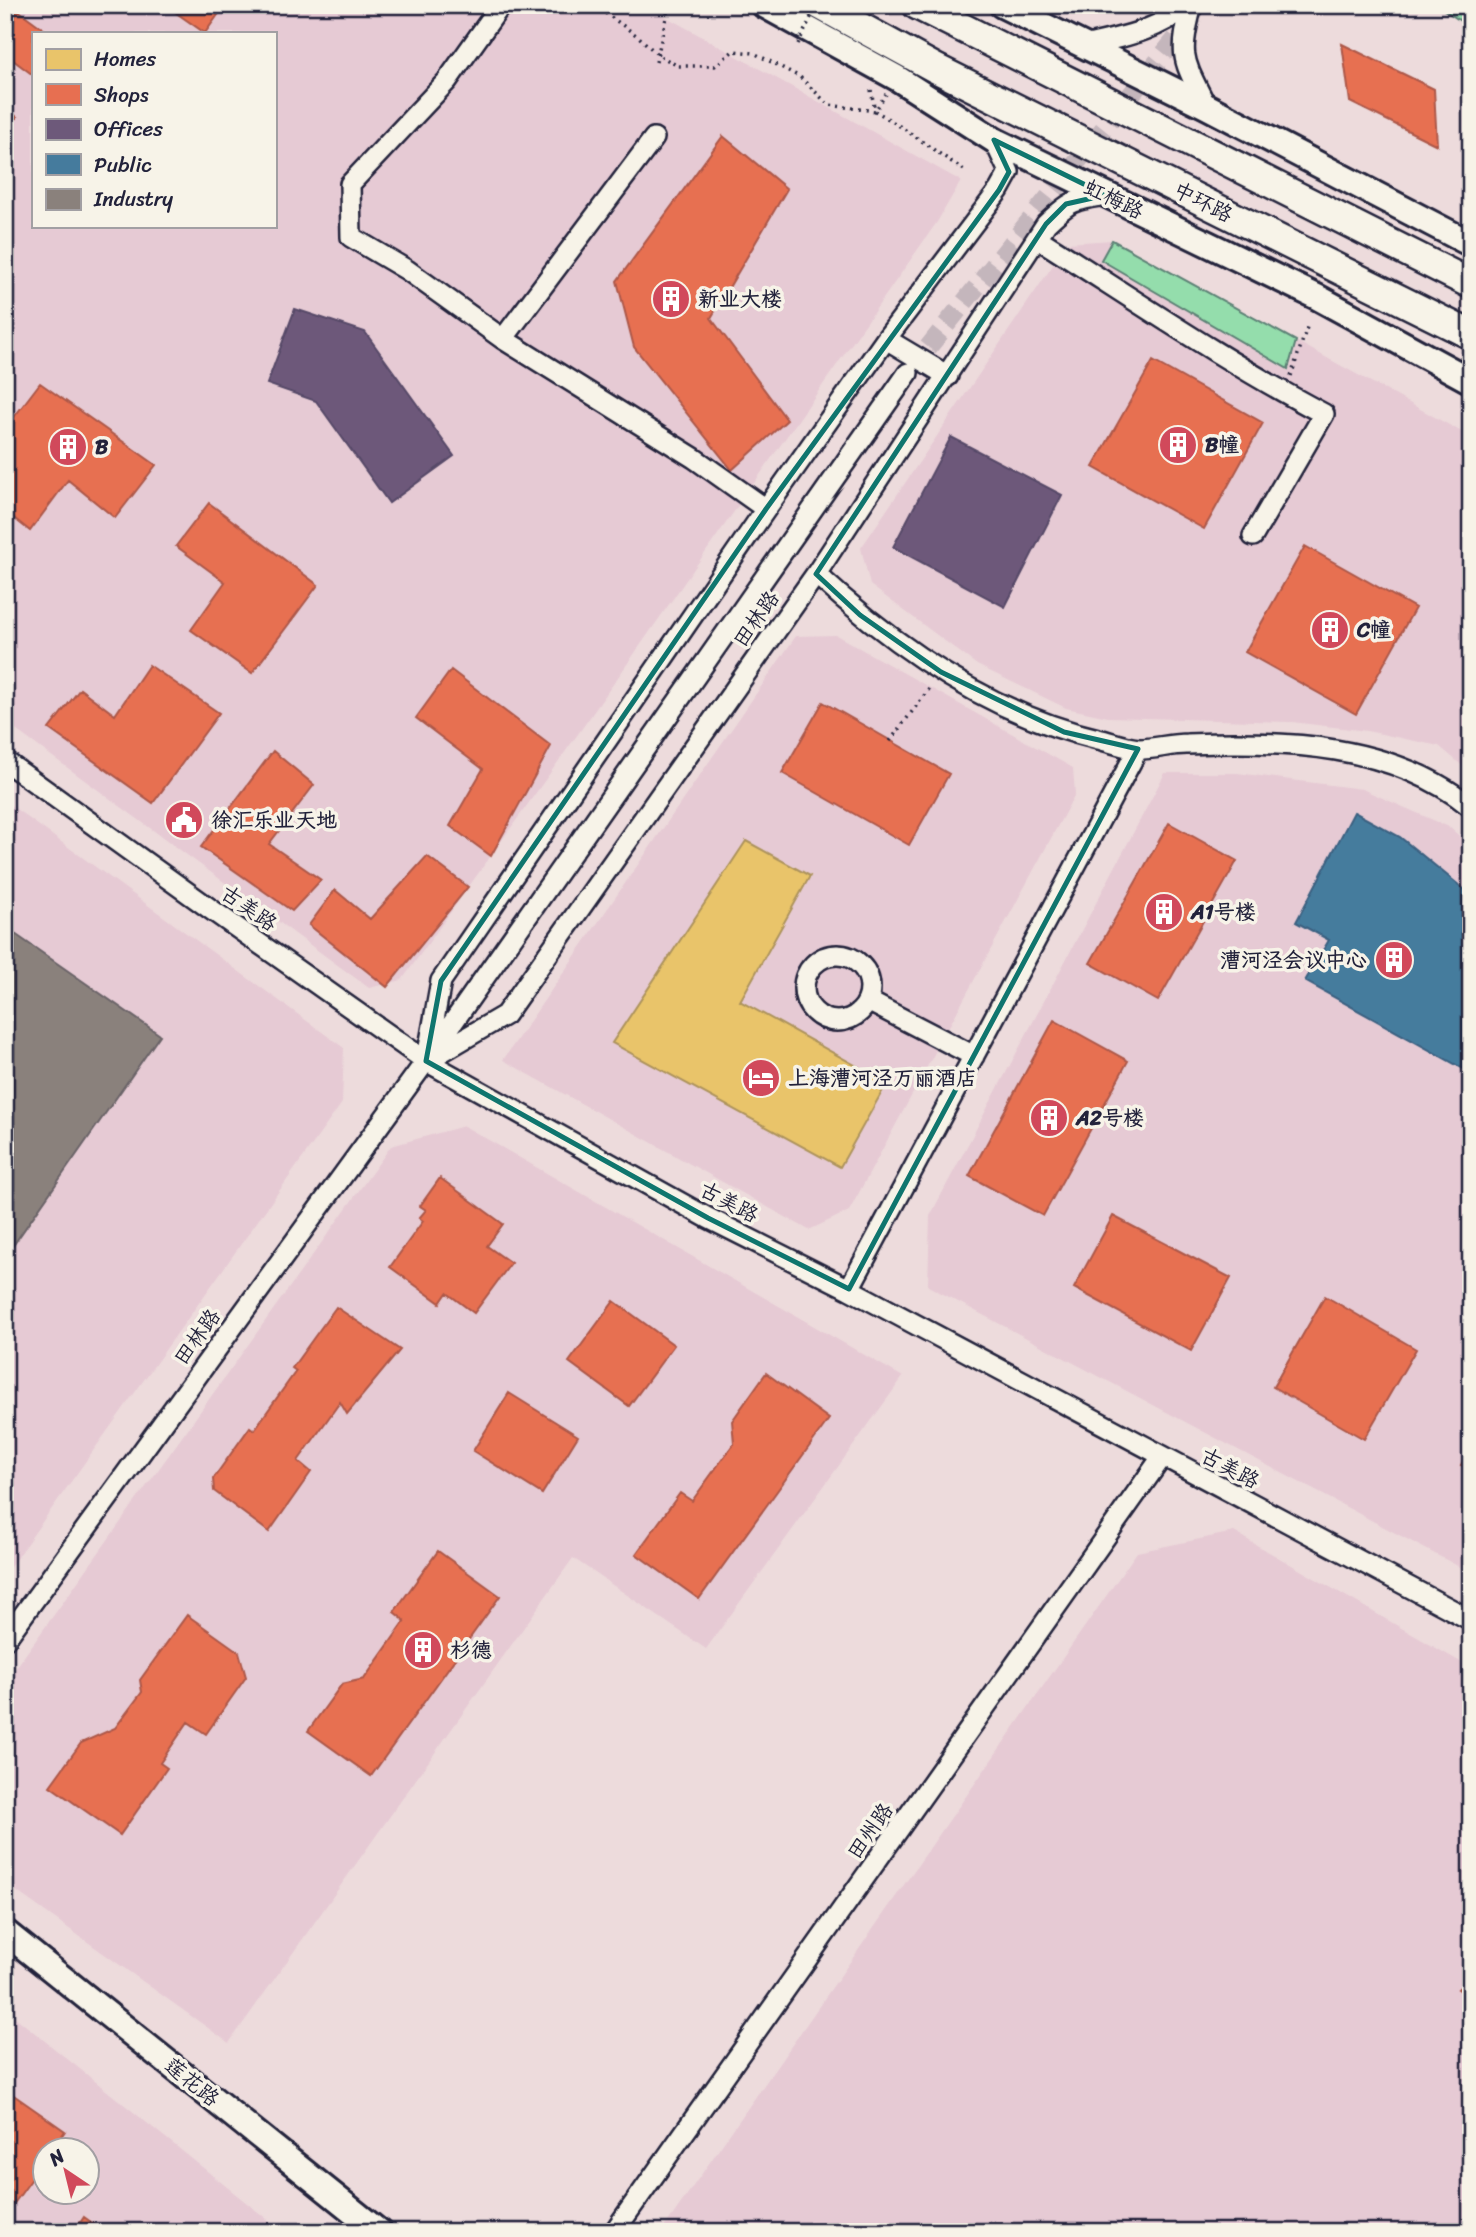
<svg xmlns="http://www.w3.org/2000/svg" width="1476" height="2237" font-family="Sriracha,'LXGW WenKai TC',sans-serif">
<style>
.built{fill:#e6cad4;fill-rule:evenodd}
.green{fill:#94ddac;stroke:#5b8074;stroke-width:2}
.homes{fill:#e9c46a;stroke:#ad935c;stroke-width:2}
.shops{fill:#e76f51;stroke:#ac584a;stroke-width:2}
.offices{fill:#6d597a;stroke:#564867;stroke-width:2}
.public{fill:#457b9d;stroke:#3a6080;stroke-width:2}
.industry{fill:#8a817c;stroke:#6b6468;stroke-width:2}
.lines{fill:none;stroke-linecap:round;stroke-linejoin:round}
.minor-tunnel{stroke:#c4b6bc;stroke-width:19;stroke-dasharray:19 10;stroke-linecap:butt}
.minor-casing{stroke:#22223b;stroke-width:24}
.major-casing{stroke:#22223b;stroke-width:30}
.highway-casing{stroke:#22223b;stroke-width:33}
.path{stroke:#22223b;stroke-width:3.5;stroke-dasharray:2 5;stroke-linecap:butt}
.minor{stroke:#f7f3e8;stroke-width:19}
.major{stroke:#f7f3e8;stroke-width:24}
.highway{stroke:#f7f3e8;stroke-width:28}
.path-bridge{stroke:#22223b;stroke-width:3.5;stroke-dasharray:2 5;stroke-linecap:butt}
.marked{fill:none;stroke:#0f766e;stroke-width:5;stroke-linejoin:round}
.labels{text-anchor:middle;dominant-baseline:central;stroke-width:7;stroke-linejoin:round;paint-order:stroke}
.street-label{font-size:21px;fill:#22223b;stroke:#f7f3e8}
.poi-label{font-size:21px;font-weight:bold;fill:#22223b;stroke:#f7f3e8;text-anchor:start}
</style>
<rect width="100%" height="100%" fill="#eddbdc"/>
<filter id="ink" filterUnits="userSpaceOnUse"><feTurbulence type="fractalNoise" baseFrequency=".0143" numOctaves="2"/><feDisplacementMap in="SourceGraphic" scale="14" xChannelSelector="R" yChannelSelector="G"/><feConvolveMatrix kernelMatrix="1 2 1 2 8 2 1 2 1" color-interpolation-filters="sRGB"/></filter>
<g filter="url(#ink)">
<path class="built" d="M 5,5 L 645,5 L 961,181 L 937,222 L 583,727 L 402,980 L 369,988 L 5,722 ZM 33,33 L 275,33 L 275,226 L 33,226 Z
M 1112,240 L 1471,437 L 1471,773 L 1439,746 L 1367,731 L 1292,722 L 1108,717 L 1066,708 L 977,665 L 870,585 L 861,548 L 1068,243 Z
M 836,635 L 1073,768 L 1075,794 L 849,1211 L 809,1230 L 503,1060 L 796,636 Z
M 1165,773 L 1237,773 L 1362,789 L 1449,827 L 1471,846 L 1471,1573 L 928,1286 L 930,1216 Z
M 5,801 L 344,1048 L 342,1103 L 5,1574 Z
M 464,1126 L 903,1377 L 706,1649 L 573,1558 L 229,2043 L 5,1883 L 5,1683 L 391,1146 Z
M 1234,1532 L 1471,1668 L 1471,2232 L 661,2232 L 1137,1552 Z
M 5,2009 L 283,2232 L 5,2232 ZM 46,2150 L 88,2150 L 88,2192 L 46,2192 Z"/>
<path class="green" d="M 1437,5 L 1471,5 L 1471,28 Z
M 1112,240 L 1296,341 L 1288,369 L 1101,260 Z"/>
<path class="homes" d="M 746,841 L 810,876 L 740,1001 L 887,1083 L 840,1167 L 612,1043 Z"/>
<path class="shops" d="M 5,5 L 11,5 L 49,33 L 33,33 L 33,75 L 5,54 Z
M 165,5 L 225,5 L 205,33 Z
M 1342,44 L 1434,89 L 1437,145 L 1350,102 Z
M 5,108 L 17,117 L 5,134 Z
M 723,136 L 787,189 L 711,318 L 787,420 L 732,470 L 634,347 L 617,281 Z
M 1153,361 L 1263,423 L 1204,529 L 1093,467 Z
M 40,383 L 156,465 L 115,518 L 68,480 L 30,531 L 5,511 L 5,429 Z
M 209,503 L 318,585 L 252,673 L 191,630 L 225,582 L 176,546 Z
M 1305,546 L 1415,608 L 1356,714 L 1245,652 Z
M 149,665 L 219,713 L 153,803 L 49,729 L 80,689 L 115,715 Z
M 451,670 L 551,746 L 491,856 L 450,826 L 483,769 L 416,718 Z
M 823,702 L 949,774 L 909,845 L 782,773 Z
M 273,751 L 314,785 L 269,844 L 321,880 L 292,911 L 201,847 Z
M 1169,823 L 1237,861 L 1158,1001 L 1090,963 Z
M 427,856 L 468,887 L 387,987 L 309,925 L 335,890 L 370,919 Z
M 1054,1020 L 1128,1061 L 1043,1216 L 969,1176 Z
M 440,1178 L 503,1224 L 487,1246 L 511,1263 L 474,1313 L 447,1293 L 440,1303 L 390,1267 L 423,1221 L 419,1218 L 426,1210 L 420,1206 Z
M 1113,1216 L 1231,1278 L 1191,1351 L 1074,1288 Z
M 1325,1296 L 1416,1349 L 1364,1439 L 1273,1387 Z
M 614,1301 L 674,1345 L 629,1406 L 569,1362 Z
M 336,1307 L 400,1350 L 347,1414 L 340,1402 L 298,1461 L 311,1472 L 269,1532 L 214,1491 L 213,1479 L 250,1427 L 254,1430 L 296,1371 L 292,1368 Z
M 766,1373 L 829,1419 L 699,1599 L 636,1554 L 680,1493 L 692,1501 L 734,1443 L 732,1421 Z
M 509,1393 L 578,1436 L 542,1494 L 473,1451 Z
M 1471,1447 L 1471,1470 L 1461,1465 Z
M 438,1551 L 500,1596 L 371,1776 L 308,1731 L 342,1684 L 364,1679 L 405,1621 L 394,1612 Z
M 187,1615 L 239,1652 L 246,1677 L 206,1734 L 188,1722 L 160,1763 L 167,1768 L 120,1835 L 50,1786 L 81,1743 L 115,1728 L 142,1692 L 140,1680 Z
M 1471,1977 L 1471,1998 L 1458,1989 Z
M 5,2089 L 65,2131 L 52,2150 L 46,2150 L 46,2159 L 5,2216 Z
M 84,2217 L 105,2232 L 74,2232 Z"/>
<path class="offices" d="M 295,309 L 365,332 L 454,456 L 389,503 L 316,401 L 267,384 Z
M 951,437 L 1062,495 L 1005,607 L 893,547 Z"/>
<path class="public" d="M 1354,812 L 1400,837 L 1471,895 L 1471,1073 L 1305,981 L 1329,940 L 1296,922 Z"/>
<path class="industry" d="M 5,927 L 160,1035 L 5,1257 Z"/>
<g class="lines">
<path class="minor-tunnel" d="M 910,370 L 1203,5"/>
<defs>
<path id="minor" d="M 501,5 L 447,81 L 350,184 L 351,237 L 407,270 L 503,339 L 694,458 L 766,509
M 1192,5 C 1178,57 1183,59 1206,106
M 1084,46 C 1126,36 1154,32 1189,5
M 1037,238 C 1132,298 1225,362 1324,414 L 1253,536
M 503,339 L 654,138
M 886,339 L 948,376
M 816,574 C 896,648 991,714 1098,739 C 1111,742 1126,748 1139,749 C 1155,749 1171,744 1187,744 C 1283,740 1392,743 1471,807
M 5,761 L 209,908 L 426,1061 L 708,1218 L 849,1289 L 1471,1620
M804 988a33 33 0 1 1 66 0a33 33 0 1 1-66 0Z
M 868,1001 L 974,1056
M 428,1053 L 441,981 L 766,509 L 886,339 L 999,190 L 1009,172 L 994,140
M 433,1057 L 505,1015 L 816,574 L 1046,224 C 1070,201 1073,200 1106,195
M 849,1289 L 1138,749
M 5,1640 L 426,1061 L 908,373
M 614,2232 L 1162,1457"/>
<path id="major" d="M 764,5 L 897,78 L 994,140 L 1317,297 L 1471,381
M 1002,5 L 1206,106 L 1471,244
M 5,1932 L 379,2232"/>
<path id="highway" d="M 820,5 L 935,68 L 1471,335
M 917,5 L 1471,284"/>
</defs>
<use href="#minor" class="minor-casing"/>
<use href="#major" class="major-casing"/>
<use href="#highway" class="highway-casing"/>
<path class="path" d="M 594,5 L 639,37 L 657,54 L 678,66 L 715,66 L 733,51 L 754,53 L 800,77 L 829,105 L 875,111 L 886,94
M 656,62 L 669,5
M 871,90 L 875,111 C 907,129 935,152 966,171
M 1291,376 L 1308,324
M 890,741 L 932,685"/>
<use href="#minor" class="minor"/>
<use href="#major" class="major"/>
<use href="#highway" class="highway"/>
<path class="path-bridge" d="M 798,44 L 817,5"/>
</g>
</g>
<path class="marked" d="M 994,140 L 1106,195 L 1066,204 L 1046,224 L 816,574 L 860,615 L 941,672 L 1064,732 L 1138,749 L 849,1289 L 708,1218 L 426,1061 L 441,981 L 766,509 L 999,190 L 1009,172 Z"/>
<defs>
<symbol id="building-disc" viewBox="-11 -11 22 22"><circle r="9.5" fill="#d1495b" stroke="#f7f3e8"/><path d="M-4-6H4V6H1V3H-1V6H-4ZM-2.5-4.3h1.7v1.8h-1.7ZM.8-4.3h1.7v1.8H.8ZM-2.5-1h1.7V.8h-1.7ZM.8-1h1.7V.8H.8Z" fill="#fff"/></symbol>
<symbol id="civic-disc" viewBox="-11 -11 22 22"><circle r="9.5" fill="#d1495b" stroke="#f7f3e8"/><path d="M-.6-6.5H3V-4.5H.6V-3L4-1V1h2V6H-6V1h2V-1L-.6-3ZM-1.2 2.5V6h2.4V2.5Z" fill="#fff"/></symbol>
<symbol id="hotel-disc" viewBox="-11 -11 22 22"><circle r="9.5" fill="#d1495b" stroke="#f7f3e8"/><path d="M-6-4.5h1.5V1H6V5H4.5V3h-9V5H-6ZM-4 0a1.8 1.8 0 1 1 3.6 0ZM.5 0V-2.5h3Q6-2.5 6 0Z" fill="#fff"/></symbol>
</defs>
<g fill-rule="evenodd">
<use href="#building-disc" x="649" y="277" width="44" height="44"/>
<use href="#building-disc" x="1156" y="423" width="44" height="44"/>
<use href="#building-disc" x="46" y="425" width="44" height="44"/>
<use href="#building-disc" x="1308" y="608" width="44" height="44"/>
<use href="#civic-disc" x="162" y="798" width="44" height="44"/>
<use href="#building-disc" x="1142" y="890" width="44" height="44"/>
<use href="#building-disc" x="1372" y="938" width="44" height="44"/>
<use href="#hotel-disc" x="739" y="1056" width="44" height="44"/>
<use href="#building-disc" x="1027" y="1096" width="44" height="44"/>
<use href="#building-disc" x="401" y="1628" width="44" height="44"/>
</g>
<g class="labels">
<g class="street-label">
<text transform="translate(1114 199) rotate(26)">虹梅路</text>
<text transform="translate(1203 202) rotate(27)">中环路</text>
<text transform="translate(756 619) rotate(-55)">田林路</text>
<text transform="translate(249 908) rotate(35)">古美路</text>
<text transform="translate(729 1202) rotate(28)">古美路</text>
<text transform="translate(197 1337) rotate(-54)">田林路</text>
<text transform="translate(1230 1468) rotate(28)">古美路</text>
<text transform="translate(870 1831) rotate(-55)">田州路</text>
<text transform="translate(192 2082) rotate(39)">莲花路</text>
</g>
<g class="poi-label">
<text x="698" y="299">新业大楼</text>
<text x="1205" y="445">B幢</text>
<text x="95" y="447">B</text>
<text x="1357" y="630">C幢</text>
<text x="211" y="820">徐汇乐业天地</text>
<text x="1191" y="912">A1号楼</text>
<text x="1367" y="960" text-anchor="end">漕河泾会议中心</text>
<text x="788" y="1078">上海漕河泾万丽酒店</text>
<text x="1076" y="1118">A2号楼</text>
<text x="450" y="1650">杉德</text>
</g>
</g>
<rect width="1476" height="2237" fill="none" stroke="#f7f3e8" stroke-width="28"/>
<rect x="14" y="14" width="1448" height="2209" fill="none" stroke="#22223b" stroke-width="2.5" filter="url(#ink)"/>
<rect x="32" y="32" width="245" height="196" fill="#f7f3e8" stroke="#a29fa3" stroke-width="2"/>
<rect x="46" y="49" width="35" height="21" fill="#e9c46a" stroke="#a29fa3" stroke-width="2"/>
<text x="94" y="66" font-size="21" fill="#22223b">Homes</text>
<rect x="46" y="84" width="35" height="21" fill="#e76f51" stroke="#a29fa3" stroke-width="2"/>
<text x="94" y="102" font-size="21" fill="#22223b">Shops</text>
<rect x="46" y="119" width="35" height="21" fill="#6d597a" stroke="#a29fa3" stroke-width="2"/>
<text x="94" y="136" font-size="21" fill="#22223b">Offices</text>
<rect x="46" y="154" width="35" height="21" fill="#457b9d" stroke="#a29fa3" stroke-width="2"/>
<text x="94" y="172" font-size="21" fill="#22223b">Public</text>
<rect x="46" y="189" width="35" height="21" fill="#8a817c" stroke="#a29fa3" stroke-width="2"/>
<text x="94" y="206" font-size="21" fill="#22223b">Industry</text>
<g transform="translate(66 2171) rotate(325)"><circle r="33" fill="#f7f3e8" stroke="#a29fa3" stroke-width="2"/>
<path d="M0-5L12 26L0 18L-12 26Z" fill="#d1495b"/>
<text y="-10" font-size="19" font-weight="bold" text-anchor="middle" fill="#22223b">N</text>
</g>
</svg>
